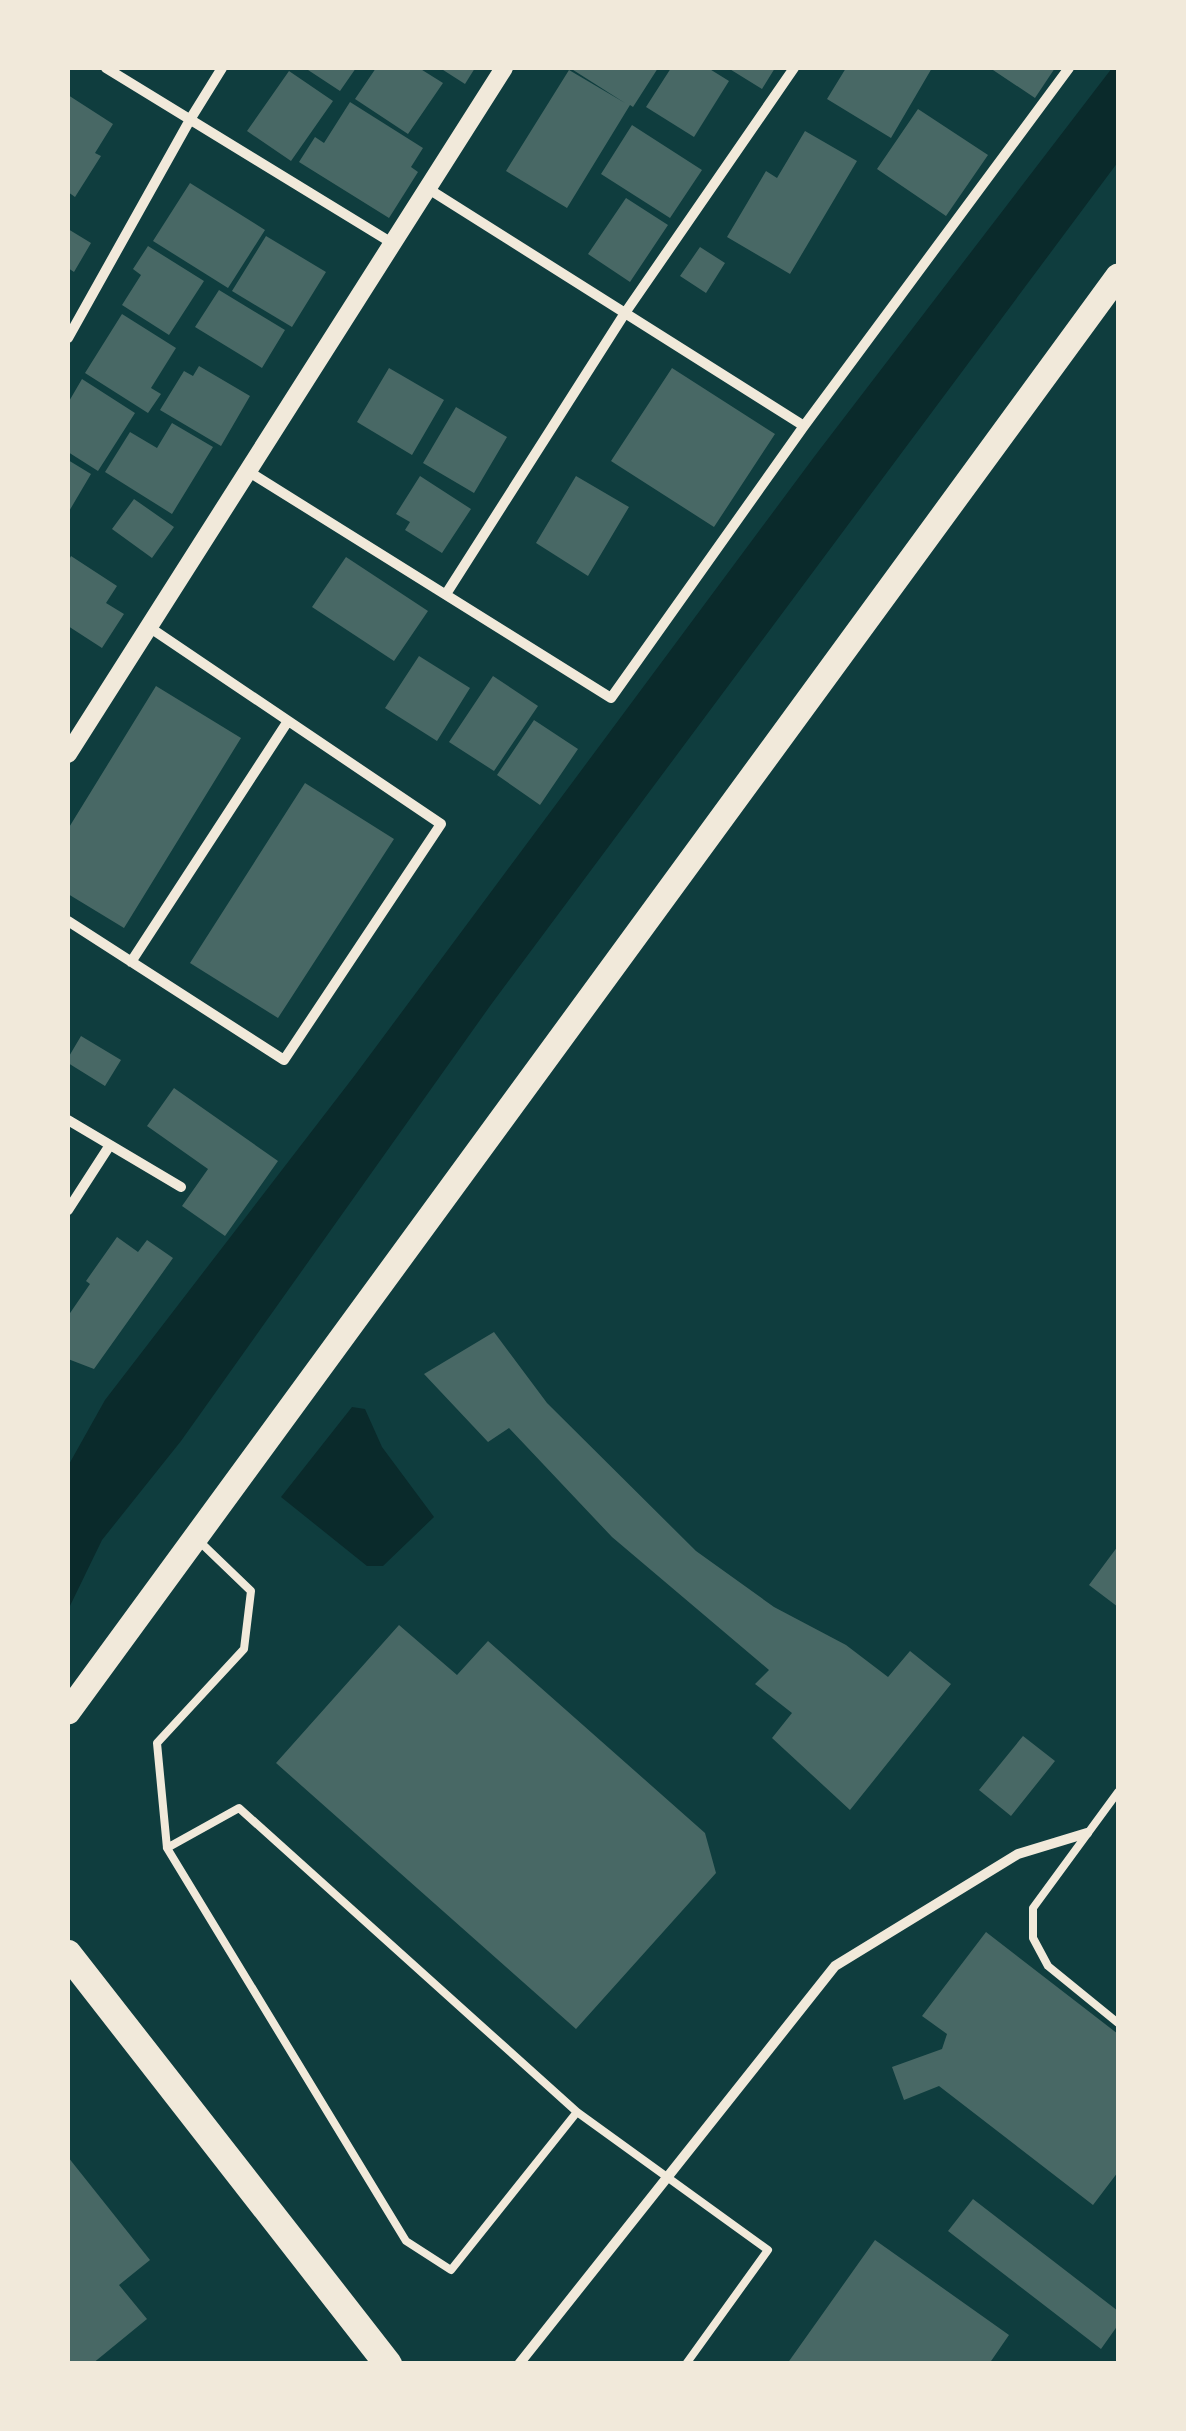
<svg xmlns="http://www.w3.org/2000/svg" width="1186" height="2431" font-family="'Noto Sans',sans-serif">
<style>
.water{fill:#0a2a2b}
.building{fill:#486865}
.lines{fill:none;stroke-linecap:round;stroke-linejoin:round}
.service{stroke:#f1e9da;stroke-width:8}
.minor{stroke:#f1e9da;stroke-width:10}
.tertiary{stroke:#f1e9da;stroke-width:18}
.primary{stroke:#f1e9da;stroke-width:25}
.trunk{stroke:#f1e9da;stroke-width:28}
</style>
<rect width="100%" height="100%" fill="#0f3d3e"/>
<path class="water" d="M 1112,68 L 1118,68 L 1118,162 L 490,1006 L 181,1441 L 102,1540 L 68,1610 L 68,1466 L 105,1400 L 355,1075 L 814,457 Z
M 352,1407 L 365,1409 L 382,1447 L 434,1517 L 383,1566 L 367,1566 L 281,1497 Z"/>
<path class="building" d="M 305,68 L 356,68 L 340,91 Z
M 376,68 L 419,68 L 443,83 L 408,134 L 355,99 Z
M 440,68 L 475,68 L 465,84 Z
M 570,68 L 658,68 L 633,107 L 630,105 L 567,208 L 506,171 L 569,70 L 625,103 Z
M 671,68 L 708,68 L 729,81 L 694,137 L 646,107 Z
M 728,68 L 775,68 L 762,89 Z
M 846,68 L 932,68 L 891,138 L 827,99 Z
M 990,68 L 1055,68 L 1035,98 Z
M 289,71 L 333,101 L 291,161 L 247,131 Z
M 68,95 L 113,124 L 95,153 L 101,156 L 75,197 L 68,192 Z
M 350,102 L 423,148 L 411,167 L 418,172 L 389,218 L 299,162 L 315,137 L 324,143 Z
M 918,109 L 988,155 L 946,216 L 877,169 Z
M 632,125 L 702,170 L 670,218 L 601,174 Z
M 805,131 L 857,161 L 790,274 L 727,237 L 766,171 L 777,178 Z
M 190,183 L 265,230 L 228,288 L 153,241 Z
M 626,198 L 668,225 L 630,282 L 588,254 Z
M 68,229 L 91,243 L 74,272 L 68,268 Z
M 266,236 L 326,272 L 292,327 L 232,291 Z
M 148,246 L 204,281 L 169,335 L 122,305 L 141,275 L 133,269 Z
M 700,247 L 725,263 L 706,293 L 680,276 Z
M 219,290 L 285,330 L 262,368 L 195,327 Z
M 122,314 L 176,348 L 151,388 L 161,394 L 148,413 L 85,373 Z
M 199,366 L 250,396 L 221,446 L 160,410 L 184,371 L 193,376 Z
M 389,368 L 444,400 L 412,455 L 357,422 Z
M 672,368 L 775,434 L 714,527 L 611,461 Z
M 82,379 L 135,413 L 98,471 L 68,452 L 68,403 Z
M 456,407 L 507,437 L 474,493 L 423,463 Z
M 172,423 L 213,447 L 172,514 L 105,472 L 130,432 L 157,448 Z
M 68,460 L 91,474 L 68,513 Z
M 420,476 L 471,509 L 442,553 L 405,530 L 410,522 L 396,514 Z
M 576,476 L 629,507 L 588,576 L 536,543 Z
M 134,499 L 174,527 L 152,558 L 112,529 Z
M 71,556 L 117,586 L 106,603 L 124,614 L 102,648 L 68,626 L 68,562 Z
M 346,557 L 428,611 L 394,661 L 312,607 Z
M 419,656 L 470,688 L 437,741 L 385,708 Z
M 493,676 L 538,706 L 494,771 L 449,742 Z
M 156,686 L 241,738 L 124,928 L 68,894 L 68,829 Z
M 534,720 L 578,749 L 540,805 L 497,775 Z
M 305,783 L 394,839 L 278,1018 L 190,963 Z
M 81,1036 L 121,1060 L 105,1086 L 68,1063 L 68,1058 Z
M 174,1088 L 278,1161 L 225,1236 L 182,1206 L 208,1169 L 147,1126 Z
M 117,1237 L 138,1252 L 147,1240 L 173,1258 L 94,1369 L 68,1359 L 68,1316 L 90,1284 L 86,1281 Z
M 494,1332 L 547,1403 L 696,1551 L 774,1607 L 846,1645 L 888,1677 L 910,1651 L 951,1684 L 850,1810 L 772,1738 L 792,1713 L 755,1684 L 769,1670 L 612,1537 L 509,1428 L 488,1442 L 424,1374 Z
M 1118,1546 L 1118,1607 L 1089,1585 Z
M 399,1625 L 457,1675 L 488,1641 L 705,1833 L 716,1873 L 576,2029 L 276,1763 Z
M 1023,1736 L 1055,1761 L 1011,1816 L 979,1790 Z
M 986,1932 L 1118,2034 L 1118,2172 L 1093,2205 L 939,2086 L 904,2100 L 892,2067 L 942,2049 L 947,2034 L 922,2016 Z
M 68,2157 L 150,2260 L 119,2285 L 147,2319 L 92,2364 L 68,2364 Z
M 973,2199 L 1118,2311 L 1118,2325 L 1101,2349 L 948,2231 Z
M 875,2240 L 1009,2335 L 989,2364 L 787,2364 Z"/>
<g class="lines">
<path class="service" d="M 199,1541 L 251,1591 L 244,1649 L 157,1743 L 167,1848 L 406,2241 L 451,2270 L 577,2112 L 768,2250 L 686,2364
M 1118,1792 L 1033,1908 L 1033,1938 L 1048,1966 L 1118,2023
M 167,1848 L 239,1808 L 577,2112"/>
<path class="minor" d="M 106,68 L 392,243
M 427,188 L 804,426
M 68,338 L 191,118 L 222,68
M 246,470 L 611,698 L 804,426 L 1069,68
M 446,594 L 625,313 L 794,68
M 68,921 L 284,1060 L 441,824 L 149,627
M 131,962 L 288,721
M 68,1120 L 181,1187
M 68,1210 L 110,1145
M 519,2364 L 835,1966 L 1018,1854 L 1087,1833"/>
<path class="tertiary" d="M 68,754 L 504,68"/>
<path class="primary" d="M 68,1712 L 1118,276"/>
<path class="trunk" d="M 68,1954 L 388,2364"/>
</g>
<rect width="1186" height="2431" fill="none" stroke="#f1e9da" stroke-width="140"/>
</svg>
